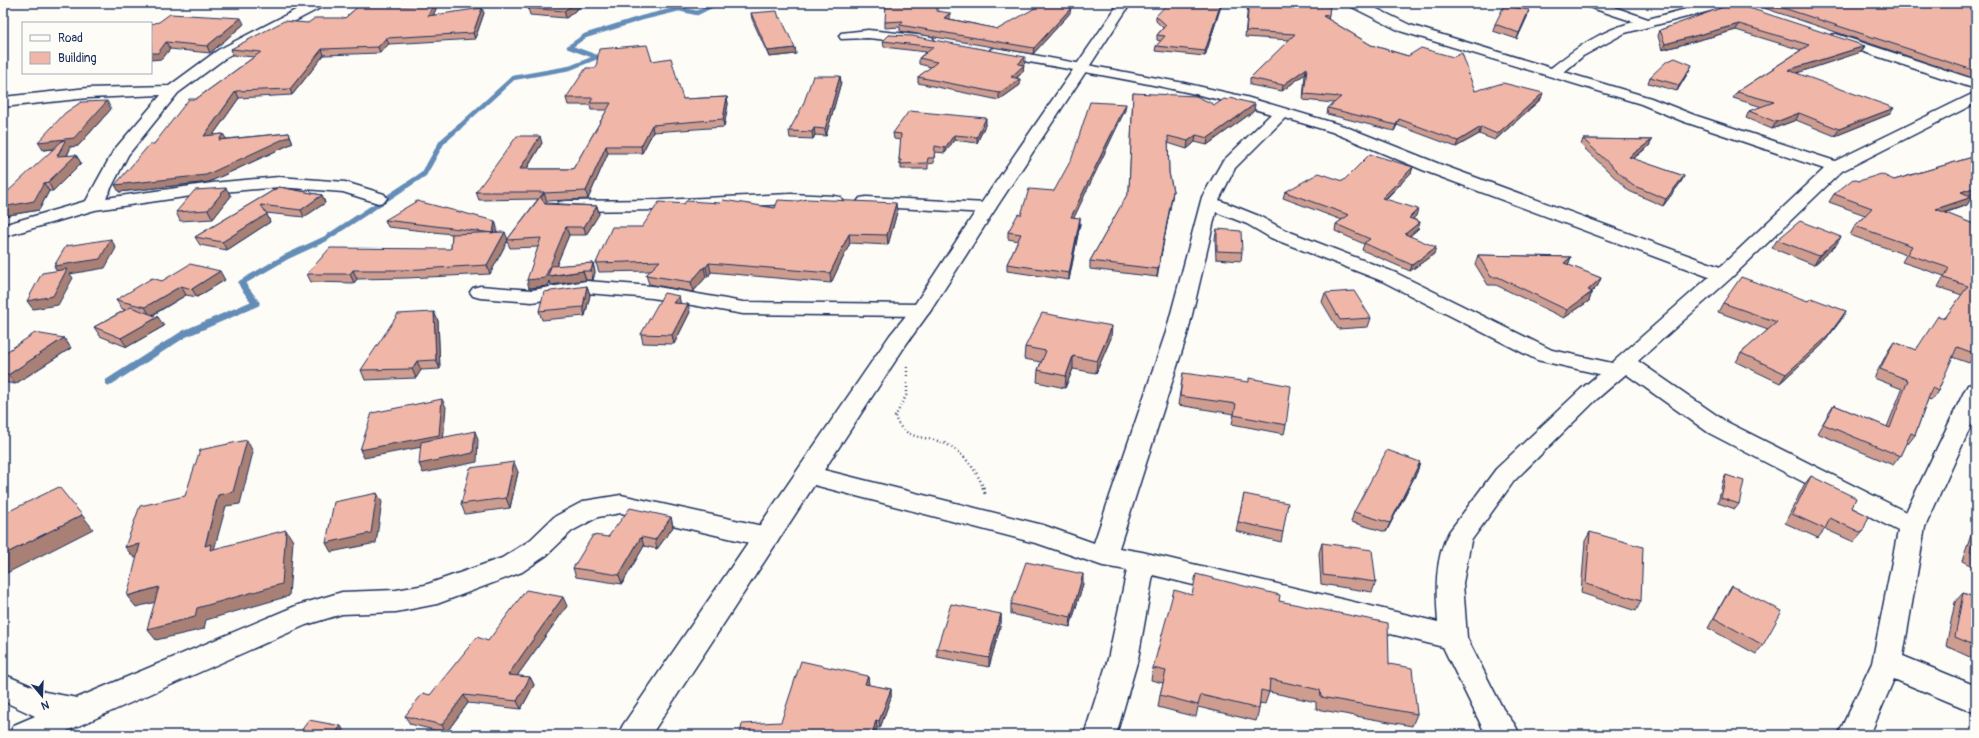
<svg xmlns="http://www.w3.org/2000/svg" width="1979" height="738" font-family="Pangolin,sans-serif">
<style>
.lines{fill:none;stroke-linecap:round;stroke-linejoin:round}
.stream-far2{stroke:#648cb7;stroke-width:4.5}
.stream-far1{stroke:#648cb7;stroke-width:5.5}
.stream{stroke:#648cb7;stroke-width:7}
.minor-casing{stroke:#1b2f5e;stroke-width:3}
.major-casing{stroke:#1b2f5e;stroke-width:3}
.path-far1{stroke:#1b2f5e;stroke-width:2.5;stroke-dasharray:1 3;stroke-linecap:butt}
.path{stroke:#1b2f5e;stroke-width:3;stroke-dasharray:1.5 4;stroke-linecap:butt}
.minor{fill:#fdfcf7;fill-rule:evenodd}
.major{fill:#fdfcf7;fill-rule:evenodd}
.wall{fill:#ce9d90;stroke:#1b2f5e}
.shaded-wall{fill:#a88076;stroke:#1b2f5e}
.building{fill:#f0b7a8;stroke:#1b2f5e}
</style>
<rect width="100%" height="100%" fill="#fdfcf7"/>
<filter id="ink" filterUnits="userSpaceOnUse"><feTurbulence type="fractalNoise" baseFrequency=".025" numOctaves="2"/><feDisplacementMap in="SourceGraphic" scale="8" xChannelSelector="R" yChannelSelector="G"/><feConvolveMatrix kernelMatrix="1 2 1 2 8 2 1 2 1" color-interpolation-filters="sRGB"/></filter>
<g filter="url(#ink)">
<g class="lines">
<path class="stream-far2" d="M 458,128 L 513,78 L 570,68 L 597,57 L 569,47 L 585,36 L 642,18 L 679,9 L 697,13 L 717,3"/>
<path class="stream-far1" d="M 244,288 L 241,283 L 286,257 L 325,239 L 424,174 L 442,142 L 459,127"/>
<path class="stream" d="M 109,382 L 184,334 L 256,303 L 244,287"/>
<defs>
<path id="minor" d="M 309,3 L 325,3 L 324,6 L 228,56 L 178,93 L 128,155 L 106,198 L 212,183 L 279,177 L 345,182 L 384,194 L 387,198 L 384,202 L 378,203 L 343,192 L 279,187 L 212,193 L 95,210 L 3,237 L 3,225 L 86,201 L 114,150 L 161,95 L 88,98 L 3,107 L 3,97 L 88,88 L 169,86 L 218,50 Z
M 1349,3 L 1365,3 L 1410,25 L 1551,68 C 1576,48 1602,30 1634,22 L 1586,6 L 1585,3 L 1603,3 L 1648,19 L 1709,3 L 1730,3 L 1729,6 L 1625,33 L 1583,56 L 1564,72 L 1651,98 L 1694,115 L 1835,161 L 1976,92 L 1976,103 L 1842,171 L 1730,279 L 1638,361 L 1725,421 L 1906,512 L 1965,390 L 1968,385 L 1976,383 L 1976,415 L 1925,527 L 1903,656 L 1976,686 L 1976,713 L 1894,679 L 1870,735 L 1838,735 L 1872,663 L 1898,531 L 1709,433 L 1626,374 L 1597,399 L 1514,481 L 1471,541 L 1463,583 L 1467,638 L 1503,709 L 1515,725 L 1520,735 L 1486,735 L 1443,647 L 1153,575 L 1138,659 L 1116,735 L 1084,735 L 1108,659 L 1127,570 L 1103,566 L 1039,544 L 799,481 L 796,475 L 799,469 L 808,466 L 1043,525 L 1094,543 L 1166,332 L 1202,197 L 1222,162 L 1271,114 C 1182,87 1088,73 996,56 L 991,55 L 989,52 L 991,49 L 996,48 L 1184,83 L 1246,97 L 1344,126 L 1442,165 L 1720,267 L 1824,169 L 1682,121 L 1641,104 L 1400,31 L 1350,6 ZM 1285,118 L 1332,132 L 1430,173 L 1709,277 L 1612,363 L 1552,350 L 1396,273 L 1285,230 L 1259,216 L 1219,200 L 1235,168 ZM 1216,212 L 1247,224 L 1271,238 L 1382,281 L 1537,360 L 1599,374 L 1581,389 L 1496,469 L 1449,532 C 1434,559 1436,593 1438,622 L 1142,552 L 1119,548 L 1188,332 Z
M 868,30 L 927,36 L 932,37 L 934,40 L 932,43 L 927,44 L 868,38 L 841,39 L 839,36 L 841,33 Z
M 1836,34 L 1976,80 L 1976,89 L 1831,41 L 1829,38 L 1831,35 Z
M 791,194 L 834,196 L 840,197 L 843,201 L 840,205 L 834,206 L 791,204 L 661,210 L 565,211 L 559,210 L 556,206 L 559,202 L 565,201 L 661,200 Z
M 866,197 L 987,203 L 993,204 L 996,208 L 993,212 L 987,213 L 860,206 L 857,202 L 860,198 Z
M 586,281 L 652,286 L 743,302 L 921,304 L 928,306 L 931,310 L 928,314 L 921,316 L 743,314 L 652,298 L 586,293 L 532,302 L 480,298 L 473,296 L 470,292 L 473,288 L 480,286 L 532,290 Z
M 621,495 L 767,527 L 776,530 L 780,537 L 776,544 L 767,547 L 621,513 L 598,517 L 572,531 L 547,555 L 522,572 L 437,604 L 396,612 L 342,614 L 306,625 L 58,735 L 9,735 L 14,725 L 35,716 L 3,701 L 3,674 L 45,692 L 77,698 L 298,605 L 342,592 L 396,590 L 425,585 L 502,558 L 529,541 L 554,517 L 584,501 Z"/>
<path id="major" d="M 1119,3 L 1131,3 L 996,208 L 931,310 L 907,343 L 651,735 L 618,735 L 623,725 L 890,335 L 913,307 L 978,208 Z"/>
</defs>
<use href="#minor" class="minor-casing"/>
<use href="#major" class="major-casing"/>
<path class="path-far1" d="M 907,367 L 907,394 L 895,417 C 905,443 928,434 948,445 C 963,453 978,471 983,488"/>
<path class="path" d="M 983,487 L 986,497"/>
<use href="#minor" class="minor"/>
<use href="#major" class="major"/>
</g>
<path class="wall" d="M 362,3 L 409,3 L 407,6 L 436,9 L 433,15 L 484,13 L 475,39 L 389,44 L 380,53 L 324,55 L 292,95 L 239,98 L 213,135 L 223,134 L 226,139 L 289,133 L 293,143 L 209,182 L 119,192 L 154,144 L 196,99 L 254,57 L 233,55 L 231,49 L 308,23 L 345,18 Z
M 536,3 L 585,3 L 566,18 L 530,15 L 528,8 Z
M 1222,3 L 1205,56 L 1155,51 L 1156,46 L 1161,41 L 1157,40 L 1157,35 L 1163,28 L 1156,21 L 1156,16 Z
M 1248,3 L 1330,3 L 1328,19 L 1371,45 L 1408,56 L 1469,73 L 1468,74 L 1475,91 L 1541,99 L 1495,140 L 1479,134 L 1456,147 L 1397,125 L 1394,131 L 1327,114 L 1328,108 L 1334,103 L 1303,100 L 1305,74 L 1282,91 L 1250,85 L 1250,78 L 1290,40 L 1245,37 Z
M 1749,3 L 1976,3 L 1976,79 Z
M 1720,4 L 1865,46 L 1861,52 L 1796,73 L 1890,114 L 1835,136 L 1796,120 L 1772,129 L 1746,118 L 1749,111 L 1762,107 L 1733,98 L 1737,92 L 1801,50 L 1736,30 L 1662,50 L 1658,36 L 1660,30 L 1718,10 Z
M 1529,10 L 1527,17 L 1517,39 L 1493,31 L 1495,24 Z
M 937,11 L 950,19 L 998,29 L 1070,13 L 1033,54 L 900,31 L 900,27 L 885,28 L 885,22 Z
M 751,13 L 779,18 L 795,48 L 796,54 L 769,57 L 752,19 Z
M 151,24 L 244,24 L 210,53 L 170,49 L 162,59 Z
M 889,35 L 1025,63 L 1023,65 L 1023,72 L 1017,78 L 1020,85 L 999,100 L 918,83 L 918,77 L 931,67 L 919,64 L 919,58 L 926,52 L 884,47 L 883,41 Z
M 652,61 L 683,99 L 727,97 L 728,104 L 724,127 L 653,132 L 642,153 L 608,153 L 588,199 L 547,201 L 545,203 L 597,206 L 599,214 L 586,235 L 569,235 L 556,266 L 593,263 L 595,272 L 593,280 L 586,280 L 551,285 L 550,281 L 548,286 L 529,288 L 538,247 L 510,248 L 507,241 L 490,274 L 407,278 L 357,279 L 354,283 L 311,282 L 307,274 L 451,249 L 452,234 L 388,227 L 385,220 L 495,221 L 497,228 L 496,232 L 507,240 L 538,199 L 479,200 L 476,192 L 542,143 L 527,169 L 573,169 L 607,110 L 591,110 L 590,105 L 568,105 L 566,98 L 596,68 Z
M 1689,71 L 1677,91 L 1648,83 L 1650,77 Z
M 840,76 L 841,82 L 826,136 L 815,135 L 813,139 L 790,138 L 789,131 Z
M 1133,93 L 1254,111 L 1207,145 L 1195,142 L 1187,149 L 1168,143 L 1169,173 L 1173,191 L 1157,277 L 1090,269 L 1090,261 L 1129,192 Z
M 111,109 L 78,146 L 69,147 L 70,149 L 67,156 L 76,155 L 81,163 L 53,191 L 49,191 L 39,210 L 3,216 L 53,149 L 43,150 Z
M 1125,110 L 1074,217 L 1080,224 L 1069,280 L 1007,271 L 1007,264 L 1018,241 L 1008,239 L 1008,232 L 1021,215 L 1054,191 Z
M 986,123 L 977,143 L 954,140 L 945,153 L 935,152 L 934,163 L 928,164 L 928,169 L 901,169 L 901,165 L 900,165 L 899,160 L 901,140 L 894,139 L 893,133 Z
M 1583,139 L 1652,140 L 1649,146 L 1633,159 L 1684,176 L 1681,182 L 1663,206 L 1629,191 L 1581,145 Z
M 1976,156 L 1976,193 L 1969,195 L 1972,197 L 1967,205 L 1945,213 L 1976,225 L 1976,354 L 1969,363 L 1952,357 L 1938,391 L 1932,400 L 1928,399 L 1915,435 L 1908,444 L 1906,443 L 1900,456 L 1893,465 L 1817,433 L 1834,405 L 1887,427 L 1902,389 L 1874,378 L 1888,351 L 1894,342 L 1915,350 L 1945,318 L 1962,295 L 1938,287 L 1944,276 L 1902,262 L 1906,255 L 1850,235 L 1855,226 L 1865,215 L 1829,202 L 1834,194 L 1859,181 L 1894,180 Z
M 1413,167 L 1411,173 L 1386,199 L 1416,216 L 1413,219 L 1420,222 L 1418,229 L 1410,236 L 1434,254 L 1410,271 L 1362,250 L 1364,244 L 1335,231 L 1336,224 L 1342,220 L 1283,198 L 1285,192 Z
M 279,187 L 322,195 L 325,203 L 304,217 L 266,213 L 270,222 L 227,250 L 200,245 L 195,237 Z
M 231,196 L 213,219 L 180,221 L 176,212 Z
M 684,204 L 775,208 L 897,212 L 888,245 L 850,243 L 831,283 L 711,272 L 708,277 L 706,277 L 693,292 L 649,284 L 646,275 L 650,271 L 599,272 L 596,263 L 642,227 Z
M 1217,229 L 1242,252 L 1241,261 L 1216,259 L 1215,238 Z
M 1777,240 L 1836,245 L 1814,265 L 1772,248 Z
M 1478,255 L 1571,257 L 1568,265 L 1601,278 L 1597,287 L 1592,292 L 1589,301 L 1564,318 L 1496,285 L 1488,285 L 1475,264 Z
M 225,280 L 197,297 L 186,295 L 153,315 L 164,326 L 127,347 L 100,336 L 94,327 L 125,310 L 121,308 L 116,300 L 162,281 Z
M 587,286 L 590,295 L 585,316 L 542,320 L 539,311 Z
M 1325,293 L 1371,318 L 1368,327 L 1338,329 L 1322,302 Z
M 1808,301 L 1846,311 L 1841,320 L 1822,345 L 1780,383 L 1736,362 L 1741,353 L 1768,330 L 1718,312 L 1723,303 Z
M 681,303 L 690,312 L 674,344 L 643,343 L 641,334 Z
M 434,312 L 438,321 L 440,369 L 421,370 L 416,378 L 365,380 L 361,370 Z
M 64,338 L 71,348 L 15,384 L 3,382 L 3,354 Z
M 1111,338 L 1096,373 L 1073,369 L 1065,388 L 1037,382 L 1038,370 L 1041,362 L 1024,359 L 1025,347 Z
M 1183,373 L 1286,425 L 1284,434 L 1232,424 L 1234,414 L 1178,405 Z
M 1420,462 L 1417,472 L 1386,532 L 1351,522 L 1354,512 Z
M 518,472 L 510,508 L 465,514 L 461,504 Z
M 1726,475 L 1739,504 L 1735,509 L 1718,503 L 1723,480 Z
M 1811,476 L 1852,508 L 1862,533 L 1854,542 L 1825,529 L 1818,538 L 1785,523 L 1804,485 Z
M 1244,494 L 1283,532 L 1281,542 L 1236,531 Z
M 671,517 L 673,527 L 657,549 L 644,546 L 622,584 L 576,577 L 573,568 L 608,537 Z
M 1976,521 L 1976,568 L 1962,561 Z
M 1590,532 L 1641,601 L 1636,611 L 1581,593 L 1585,541 Z
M 1322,543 L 1376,582 L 1372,592 L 1321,584 L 1319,553 Z
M 1083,584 L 1070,627 L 1011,614 L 1011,604 Z
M 1732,586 L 1763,645 L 1756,654 L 1708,628 L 1726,596 Z
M 1963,593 L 1976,598 L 1976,660 L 1946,646 L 1955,602 Z
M 1279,601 L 1389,664 L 1417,714 L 1412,726 L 1316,709 L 1316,702 L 1269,692 L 1265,704 L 1260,703 L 1259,709 L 1256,721 L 1198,707 L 1196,717 L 1158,707 L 1160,695 L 1163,683 L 1151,680 L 1153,668 Z
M 567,606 L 517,676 L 530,677 L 534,685 L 521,709 L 468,703 L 446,733 L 410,724 L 405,716 L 430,695 L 488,641 Z
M 1001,614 L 1001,623 L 989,667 L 937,657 L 937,648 Z
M 868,676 L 868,685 L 891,689 L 891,697 L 880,728 L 781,722 Z"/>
<path class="shaded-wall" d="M 401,3 L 409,3 L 399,12 L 397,6 Z
M 434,3 L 436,9 L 430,22 L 428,16 Z
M 575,3 L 585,3 L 566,18 L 564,11 Z
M 1221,3 L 1222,3 L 1205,56 L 1205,51 Z
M 482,8 L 484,13 L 475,39 L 473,33 Z
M 1071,8 L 1070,13 L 1033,54 L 1034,48 Z
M 1529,10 L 1527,17 L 1517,39 L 1519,33 Z
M 950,13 L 950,19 L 944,24 L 944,18 Z
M 1329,15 L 1328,21 L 1323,16 Z
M 241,18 L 244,24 L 210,53 L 207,46 Z
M 1739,24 L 1736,30 L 1662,50 L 1665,44 Z
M 386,38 L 389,44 L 380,53 L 378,47 Z
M 166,42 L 170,49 L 162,59 L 151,60 L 151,53 Z
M 1865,46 L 1861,52 L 1785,77 L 1788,70 Z
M 795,48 L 796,54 L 769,57 L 768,51 Z
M 322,49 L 324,55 L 292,95 L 290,89 Z
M 1025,57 L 1025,63 L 1020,69 L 1024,65 L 1023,72 L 1011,83 L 1011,77 L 1018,64 Z
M 1692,65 L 1689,71 L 1677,91 L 1679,85 Z
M 1307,68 L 1305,74 L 1282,91 L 1283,85 Z
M 840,76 L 841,82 L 826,136 L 825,129 Z
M 1020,79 L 1020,85 L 999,100 L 999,93 Z
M 236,91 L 239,98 L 208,142 L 204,136 Z
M 1543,93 L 1541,99 L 1495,140 L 1497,134 Z
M 727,97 L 728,104 L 724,127 L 723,119 Z
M 107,101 L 111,109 L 78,146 L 69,147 L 70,149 L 62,165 L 57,156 L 62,148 L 43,150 L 38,142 Z
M 1126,104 L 1125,110 L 1071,224 L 1071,217 Z
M 1255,104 L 1254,111 L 1207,145 L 1208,138 Z
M 1894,108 L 1890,114 L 1835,136 L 1839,129 Z
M 1799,113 L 1796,120 L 1772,129 L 1776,122 Z
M 986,118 L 986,123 L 977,143 L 977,137 Z
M 1399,119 L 1397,125 L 1394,131 L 1396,125 Z
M 652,125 L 653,132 L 642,153 L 641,146 Z
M 1481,127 L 1479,134 L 1456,147 L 1458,141 Z
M 814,128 L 815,135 L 813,139 L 812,132 Z
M 289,133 L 293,143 L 209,182 L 119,192 L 115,185 Z
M 223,134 L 227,140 L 219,140 Z
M 954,135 L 954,140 L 945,153 L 945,148 Z
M 1196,135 L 1195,142 L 1187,149 L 1188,141 Z
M 540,136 L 542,143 L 522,176 L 520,169 Z
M 1652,140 L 1649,146 L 1626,163 L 1629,157 Z
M 606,146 L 608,153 L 588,199 L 586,191 Z
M 76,155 L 81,163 L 53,191 L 48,182 Z
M 1413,167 L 1411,173 L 1380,204 L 1382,198 Z
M 1684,176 L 1681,182 L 1663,206 L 1666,199 Z
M 44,183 L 49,191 L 39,210 L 3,216 L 3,207 Z
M 1976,187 L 1976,193 L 1955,200 L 1961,192 Z
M 226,188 L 231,196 L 213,219 L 208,210 Z
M 1173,191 L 1172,198 L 1157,277 L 1158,269 Z
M 544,193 L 547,201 L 544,206 L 541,198 Z
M 322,195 L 325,203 L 304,217 L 301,210 Z
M 1972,197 L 1967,205 L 1931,217 L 1936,209 Z
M 896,203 L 897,212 L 888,245 L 887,235 Z
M 597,206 L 599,214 L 586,235 L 584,227 Z
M 1418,209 L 1416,216 L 1408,224 L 1409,218 Z
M 267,214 L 270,222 L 227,250 L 222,242 Z
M 1080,218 L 1080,224 L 1069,280 L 1069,273 Z
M 495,221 L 497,228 L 495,239 L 493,233 Z
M 1420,222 L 1418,229 L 1404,240 L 1405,234 Z
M 566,227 L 569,235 L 552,276 L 583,271 L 586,280 L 551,285 L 550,281 L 548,286 L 529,288 L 527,280 Z
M 505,232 L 508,240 L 490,274 L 487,265 Z
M 849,234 L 850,243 L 831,283 L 830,273 Z
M 1841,237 L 1836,245 L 1814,265 L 1819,256 Z
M 111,239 L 116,248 L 105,268 L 70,274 L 73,278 L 58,305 L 33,309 L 27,301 L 59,275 L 54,266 Z
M 1436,247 L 1434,254 L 1410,271 L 1412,265 Z
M 1571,257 L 1568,265 L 1564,263 Z
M 593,263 L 595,272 L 593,280 L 591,271 Z
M 709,263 L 711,272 L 708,277 L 706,267 Z
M 704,267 L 706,277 L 693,292 L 691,282 Z
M 353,270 L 357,279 L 354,283 L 350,274 Z
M 220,271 L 225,280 L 197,297 L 192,289 Z
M 1601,278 L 1597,287 L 1586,297 L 1592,292 L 1589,301 L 1564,318 L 1567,310 Z
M 181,286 L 186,295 L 150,316 L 145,307 Z
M 587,286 L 590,295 L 585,316 L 583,307 Z
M 679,296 L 681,305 L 673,303 Z
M 688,304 L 690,312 L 674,344 L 672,335 Z
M 1846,311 L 1841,320 L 1822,345 L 1780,383 L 1786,374 Z
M 434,312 L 438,321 L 440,369 L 436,360 Z
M 158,317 L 164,326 L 127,347 L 121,338 Z
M 1112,326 L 1111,338 L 1096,373 L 1097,361 Z
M 64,338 L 71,348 L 15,384 L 8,375 Z
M 1073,356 L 1073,369 L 1065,388 L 1066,376 Z
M 417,361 L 421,370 L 416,378 L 412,369 Z
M 442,399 L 446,407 L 443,443 L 364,458 L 360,450 Z
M 475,431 L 478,440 L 477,462 L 423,473 L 419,464 Z
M 247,440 L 253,452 L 240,504 L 226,506 L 214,550 L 217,562 L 205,546 L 218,495 Z
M 514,462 L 518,472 L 510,508 L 506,498 Z
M 1420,462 L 1417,472 L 1386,532 L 1390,523 Z
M 377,493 L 382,502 L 376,543 L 331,552 L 326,543 Z
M 82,515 L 93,529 L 3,575 L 3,555 Z
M 671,517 L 673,527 L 657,549 L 655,540 Z
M 286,530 L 293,541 L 289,596 L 206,620 L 204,629 L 156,640 L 147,629 L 197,608 Z
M 641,537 L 644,546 L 622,584 L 619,575 Z
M 140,544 L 149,555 L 134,558 L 125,547 Z
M 1083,574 L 1083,584 L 1070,627 L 1071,617 Z
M 159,587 L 168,599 L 136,607 L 127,596 Z
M 563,597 L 567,606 L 512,683 L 508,675 Z
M 1001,614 L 1001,623 L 989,667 L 989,658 Z
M 868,676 L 869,684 L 866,691 L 865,684 Z
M 530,677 L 534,685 L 521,709 L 517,701 Z
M 891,689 L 891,697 L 880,728 L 879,721 Z
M 464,695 L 468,703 L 446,733 L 442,725 Z
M 876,720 L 877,728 L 875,735 L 872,735 Z
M 341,726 L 344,731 L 341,735 L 334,735 Z"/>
<path class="building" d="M 362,3 L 401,3 L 397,6 L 434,3 L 428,16 L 482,8 L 473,33 L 386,38 L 378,47 L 322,49 L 290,89 L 236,91 L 204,136 L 223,134 L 219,140 L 289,133 L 290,136 L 206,175 L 115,185 L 150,144 L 154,144 L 189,99 L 196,99 L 261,52 L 231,49 L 284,21 L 308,23 L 315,18 L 345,18 Z
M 536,3 L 575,3 L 564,11 L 528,8 Z
M 886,3 L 937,3 L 937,11 L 950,13 L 944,18 L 998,29 L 1044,3 L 1050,3 L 1071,8 L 1034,48 L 900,25 L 903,21 L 885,22 Z
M 1168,3 L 1221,3 L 1205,51 L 1156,46 L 1165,36 L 1157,35 L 1166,25 L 1156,16 Z
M 1249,3 L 1330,3 L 1329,15 L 1323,16 L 1371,45 L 1408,56 L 1421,48 L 1453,57 L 1462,53 L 1469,73 L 1467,74 L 1469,75 L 1475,91 L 1503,83 L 1543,93 L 1497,134 L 1481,127 L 1458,141 L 1399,119 L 1396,125 L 1328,108 L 1341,97 L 1304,94 L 1307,68 L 1283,85 L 1250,78 L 1295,34 L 1246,31 Z
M 1724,3 L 1734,3 L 1865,46 L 1788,70 L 1894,108 L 1839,129 L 1799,113 L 1776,122 L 1749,111 L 1774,102 L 1737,92 L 1809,45 L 1739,24 L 1665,44 L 1660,30 L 1726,6 L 1720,4 Z
M 1768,3 L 1976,3 L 1976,71 Z
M 1504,6 L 1529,10 L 1519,33 L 1495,24 Z
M 777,11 L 779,18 L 781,18 L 795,48 L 768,51 L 751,13 Z
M 170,14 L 241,18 L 207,46 L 166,42 L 158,53 L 151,53 L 151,24 L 159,22 Z
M 889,35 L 912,36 L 1025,57 L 1018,64 L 1024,65 L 1011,77 L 1020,79 L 999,93 L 918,77 L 937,62 L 919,58 L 934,47 L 883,41 Z
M 647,45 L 652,61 L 671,58 L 683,99 L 727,97 L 723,119 L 652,125 L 641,146 L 606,146 L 586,191 L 544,193 L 541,198 L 545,204 L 597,206 L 584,227 L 566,227 L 545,278 L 527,280 L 541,238 L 507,240 L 544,192 L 476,192 L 517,136 L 540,136 L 520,169 L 573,169 L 611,103 L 590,103 L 593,98 L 566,98 L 586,68 L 596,68 L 599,49 Z
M 1675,58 L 1692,65 L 1679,85 L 1650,77 L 1666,62 Z
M 813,76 L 840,76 L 825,129 L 814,128 L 812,132 L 789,131 L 803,105 Z
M 1133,93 L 1196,96 L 1215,105 L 1224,99 L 1228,100 L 1230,98 L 1255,104 L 1208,138 L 1196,135 L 1188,141 L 1168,136 L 1169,173 L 1173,191 L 1158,269 L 1090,261 L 1129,191 Z
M 107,101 L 74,138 L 38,142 L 65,113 L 81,102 Z
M 1090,102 L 1126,104 L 1071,217 L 1080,218 L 1069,273 L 1007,264 L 1021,234 L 1008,232 L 1018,214 L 1021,215 L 1029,189 L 1054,191 L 1072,158 Z
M 909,111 L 986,118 L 977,137 L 954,135 L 945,148 L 935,146 L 934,158 L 928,158 L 927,163 L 901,164 L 901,160 L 899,160 L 901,134 L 893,133 Z
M 1583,139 L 1652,140 L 1629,157 L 1684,176 L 1666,199 L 1632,185 Z
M 63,140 L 65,141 L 57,156 L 76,155 L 48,182 L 44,183 L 34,201 L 3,207 L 3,196 Z
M 1370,154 L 1413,167 L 1382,198 L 1418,209 L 1409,218 L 1420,222 L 1405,234 L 1436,247 L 1412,265 L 1364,243 L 1370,239 L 1336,224 L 1349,215 L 1285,192 L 1319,173 L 1343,181 Z
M 1976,156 L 1976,187 L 1961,192 L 1972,197 L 1936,209 L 1976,225 L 1976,354 L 1957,347 L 1938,391 L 1932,388 L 1915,435 L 1911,433 L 1900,456 L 1823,424 L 1834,405 L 1890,428 L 1908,380 L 1880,369 L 1894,342 L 1916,350 L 1938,316 L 1945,318 L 1968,286 L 1944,278 L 1949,268 L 1907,254 L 1912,246 L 1855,226 L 1872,208 L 1834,194 L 1853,179 L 1859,181 L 1881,174 L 1894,180 Z
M 279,187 L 322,195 L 301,210 L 261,205 L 267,214 L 222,242 L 195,237 Z
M 226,188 L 208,210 L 176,212 L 195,190 Z
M 807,199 L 896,203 L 887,235 L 849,234 L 830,273 L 709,263 L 706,267 L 704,267 L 691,282 L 646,275 L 660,261 L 596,263 L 612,227 L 642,227 L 659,202 L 684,204 L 686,201 L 720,203 L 723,200 L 775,208 L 778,200 L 798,201 Z
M 417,201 L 495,221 L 493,233 L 385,220 Z
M 1800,221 L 1841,237 L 1819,256 L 1777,240 Z
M 1217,229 L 1241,231 L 1242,252 L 1217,251 Z
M 505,232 L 487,265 L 403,270 L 353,270 L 350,274 L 307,274 L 330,248 L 451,249 L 452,234 Z
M 111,239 L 100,259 L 54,266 L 66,246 Z
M 1478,255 L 1571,257 L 1564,263 L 1601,278 L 1588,290 L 1592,292 L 1567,310 L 1498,277 L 1491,277 Z
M 593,263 L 591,271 L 583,271 L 548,276 L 551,266 Z
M 190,264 L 220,271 L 192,289 L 181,286 L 145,307 L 116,300 L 152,278 L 162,281 Z
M 67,269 L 53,296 L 27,301 L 42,273 Z
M 1741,277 L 1808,301 L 1811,298 L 1846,311 L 1828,336 L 1786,374 L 1741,353 L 1777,322 L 1723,303 Z
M 587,286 L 583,307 L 539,311 L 544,292 Z
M 1354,291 L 1371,318 L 1340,320 L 1325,293 Z
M 664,293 L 679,296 L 673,303 L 688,304 L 672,335 L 641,334 Z
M 131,307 L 158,317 L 121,338 L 94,327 Z
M 434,312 L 436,360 L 417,361 L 412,369 L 361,370 L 398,314 Z
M 1042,313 L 1112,326 L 1097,361 L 1073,356 L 1066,376 L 1038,370 L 1046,351 L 1025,347 Z
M 35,333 L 64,338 L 8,375 L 3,374 L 3,354 Z
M 1183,373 L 1249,382 L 1249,378 L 1291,386 L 1286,425 L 1234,415 L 1236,404 L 1180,396 Z
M 442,399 L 439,435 L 360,450 L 372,413 Z
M 475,431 L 473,453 L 419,464 L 421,442 Z
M 247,440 L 233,492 L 218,495 L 205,546 L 211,544 L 210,550 L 286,530 L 282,584 L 197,608 L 195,617 L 147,629 L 159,587 L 127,596 L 140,544 L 125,547 L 140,506 L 185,496 L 200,450 Z
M 1387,450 L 1420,462 L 1390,523 L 1354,512 Z
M 514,462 L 506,498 L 461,504 L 470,468 Z
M 1726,475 L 1744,481 L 1739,504 L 1721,498 Z
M 1811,476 L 1856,498 L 1852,508 L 1869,516 L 1862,533 L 1830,518 L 1825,529 L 1792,514 Z
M 59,487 L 82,515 L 3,555 L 3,514 Z
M 377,493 L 371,533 L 326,543 L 334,502 Z
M 1244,494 L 1288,503 L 1283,532 L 1238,522 Z
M 630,508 L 671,517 L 655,540 L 641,537 L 619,575 L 573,568 L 593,535 L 608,537 Z
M 1590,532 L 1643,547 L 1641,601 L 1586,584 Z
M 1976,534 L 1976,554 L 1970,552 Z
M 1322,543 L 1372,550 L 1376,582 L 1323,575 Z
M 1026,562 L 1083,574 L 1071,617 L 1011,604 Z
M 1196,574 L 1280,595 L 1279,601 L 1388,623 L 1389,664 L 1412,668 L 1417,714 L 1321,697 L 1320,690 L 1270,679 L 1269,692 L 1261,690 L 1259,709 L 1201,695 L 1198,705 L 1160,695 L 1166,671 L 1153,668 L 1174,590 L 1192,595 Z
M 1732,586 L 1782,611 L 1763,645 L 1714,618 Z
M 526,590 L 563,597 L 508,675 L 530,677 L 517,701 L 464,695 L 442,725 L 405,716 L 423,693 L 430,695 L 477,637 L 488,641 Z
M 1963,593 L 1976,598 L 1976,646 L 1955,637 Z
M 951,604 L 1001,614 L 989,658 L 937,648 Z
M 801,661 L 868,676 L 865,684 L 891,689 L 879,721 L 876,720 L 872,735 L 740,735 L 742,724 L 781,722 Z
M 309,720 L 341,726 L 334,735 L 298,735 Z
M 1401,732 L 1403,735 L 1393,735 Z"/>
</g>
<rect width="1979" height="738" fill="none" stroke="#fdfcf7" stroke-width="16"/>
<rect x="8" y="8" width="1963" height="722" fill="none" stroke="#1b2f5e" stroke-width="1.5" filter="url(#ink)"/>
<rect x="22" y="22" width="130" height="52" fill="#fdfcf7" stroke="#a3aaba"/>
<rect x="30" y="35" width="20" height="6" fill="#fdfcf7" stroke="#a3aaba"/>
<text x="58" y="42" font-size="12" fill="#1b2f5e">Road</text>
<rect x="30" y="52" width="20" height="12" fill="#f0b7a8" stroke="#a3aaba"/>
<text x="58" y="62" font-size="12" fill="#1b2f5e">Building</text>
<g transform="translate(42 696) rotate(161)" stroke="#fdfcf7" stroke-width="3" paint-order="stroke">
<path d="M0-3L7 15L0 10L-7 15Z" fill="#1b2f5e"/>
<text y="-6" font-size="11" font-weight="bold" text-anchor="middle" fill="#1b2f5e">N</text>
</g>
</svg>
